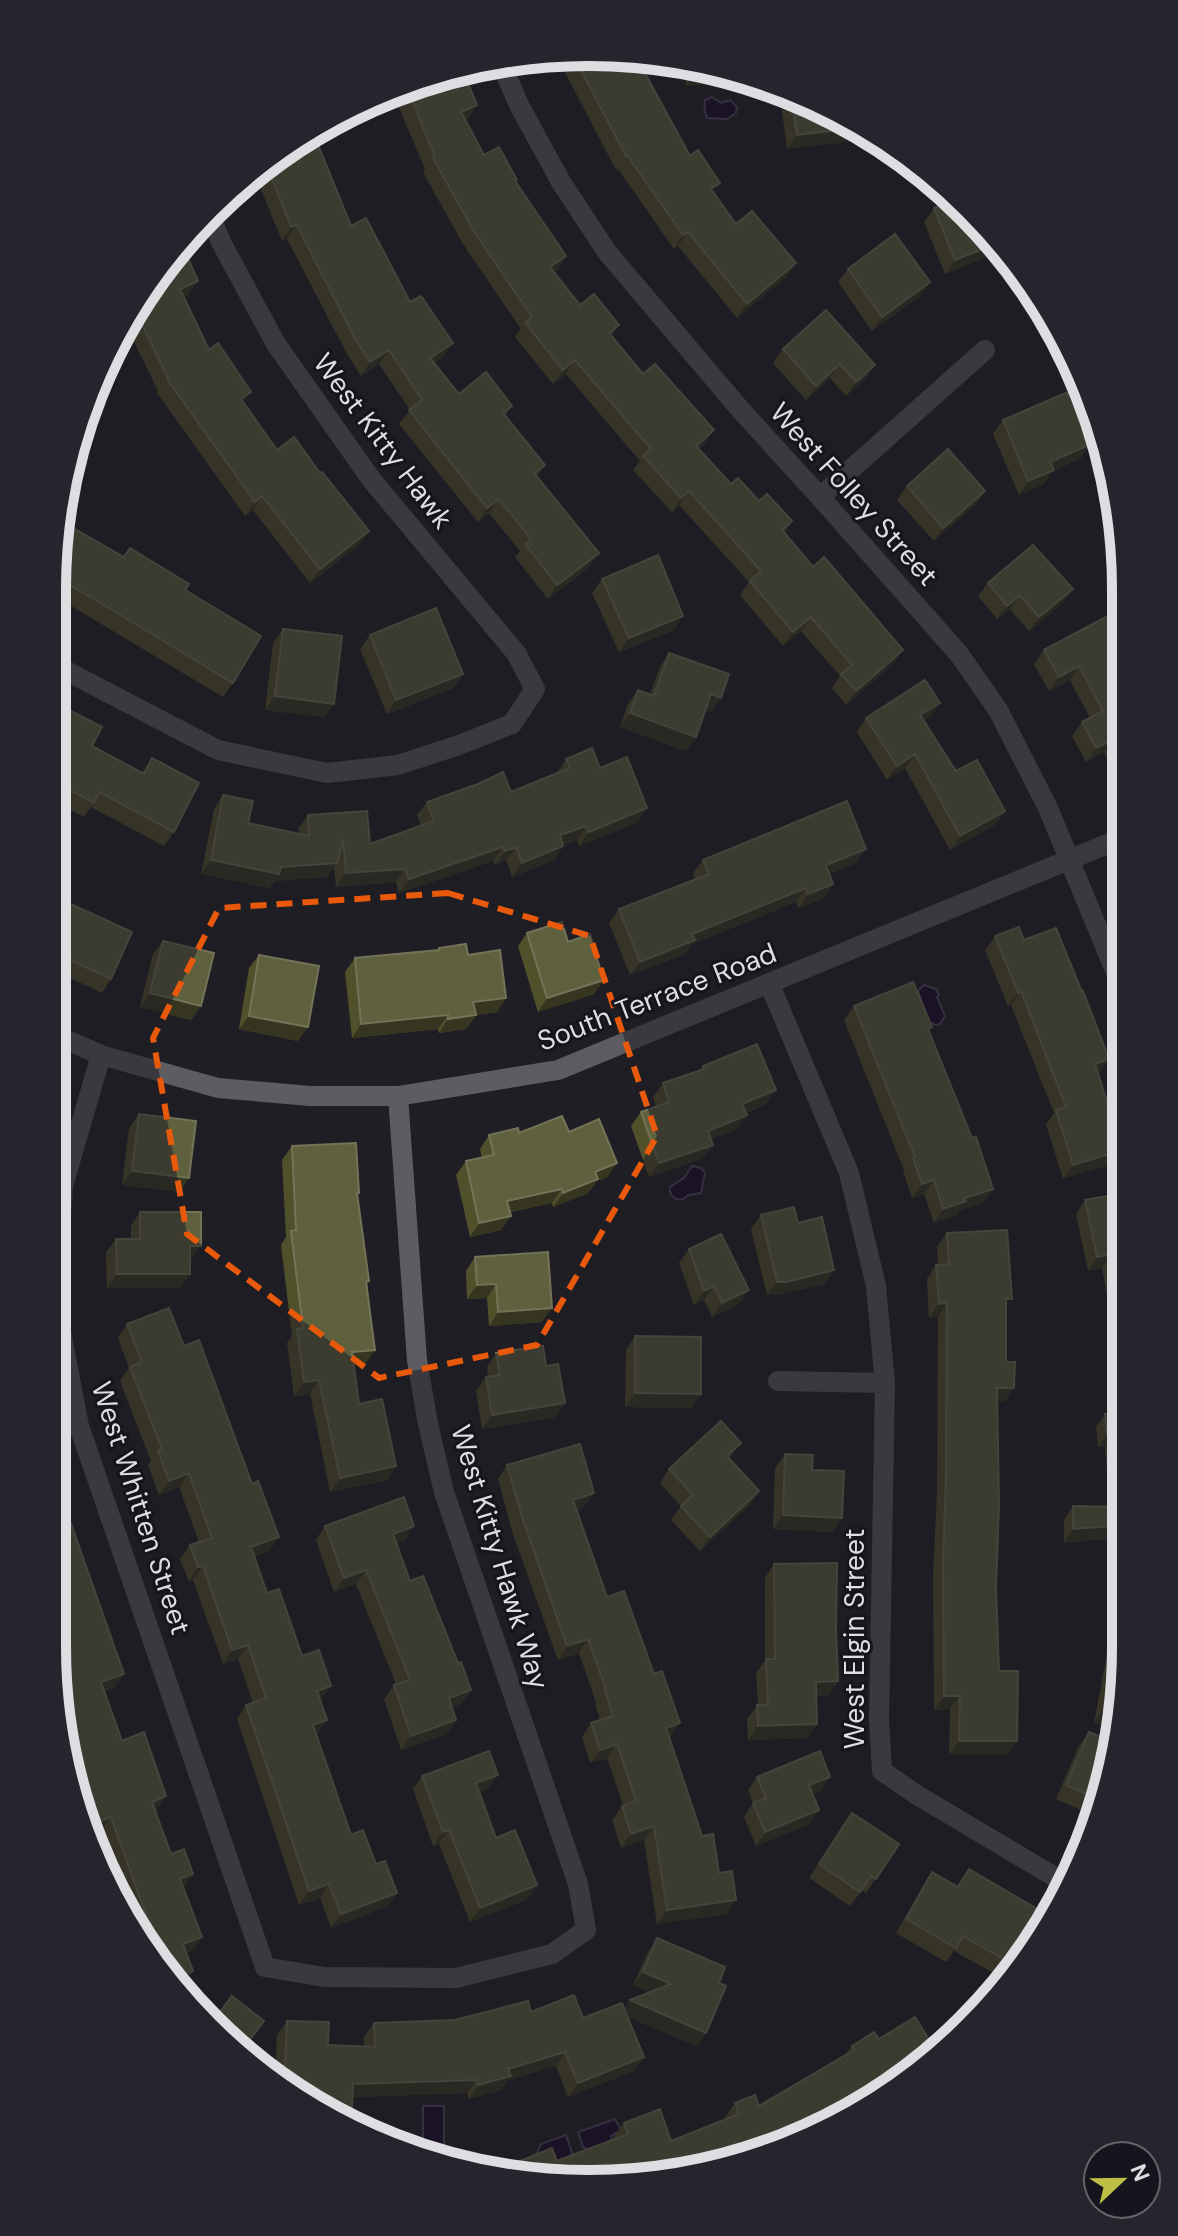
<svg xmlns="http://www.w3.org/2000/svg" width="1178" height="2236" font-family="'DM Sans',sans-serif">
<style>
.water{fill:#130827;stroke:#50485f;stroke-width:2}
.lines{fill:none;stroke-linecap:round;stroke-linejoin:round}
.street{stroke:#5d5c60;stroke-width:20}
.wall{fill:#50512b}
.shaded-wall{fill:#363620}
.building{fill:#5f603e;stroke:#737358;stroke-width:2}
.marked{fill:none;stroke:#e8590c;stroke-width:6;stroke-dasharray:16 10;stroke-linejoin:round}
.labels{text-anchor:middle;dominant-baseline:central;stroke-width:6;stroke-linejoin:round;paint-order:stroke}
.street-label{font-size:28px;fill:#dedde2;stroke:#16141c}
.rim{fill:none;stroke:#dedde2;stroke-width:10}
</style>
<rect width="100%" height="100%" fill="#1f1e25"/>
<path class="water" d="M 712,97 L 721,103 L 730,100 L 737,107 L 736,113 L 727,119 L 707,118 C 704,112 704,106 705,100 Z
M 924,985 L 936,989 L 939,995 L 937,997 L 945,1016 L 940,1024 L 936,1025 L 929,1022 L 918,991 Z
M 692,1166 L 701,1168 L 705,1173 L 701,1193 L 688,1195 L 683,1199 C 674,1201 669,1195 670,1187 L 684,1178 Z
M 423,2106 L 444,2106 L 444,2151 L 423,2151 Z
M 615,2119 L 621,2130 L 611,2136 L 612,2139 L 608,2143 L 589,2150 L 583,2147 L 578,2132 Z
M 566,2135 L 572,2153 L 570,2157 L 560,2163 L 535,2157 L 541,2144 Z"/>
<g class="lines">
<path class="street" d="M 500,61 L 519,105 L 561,182 L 607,252 L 739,408 L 820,497 L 959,654 L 998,710 L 1048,808 L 1123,990
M 820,497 L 985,350
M 53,664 L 218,750 L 327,773 L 398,765 L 459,745 L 512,724 L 535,689 L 516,653 L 371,479 L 276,344 L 222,244 L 209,213
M 770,985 L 849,1173 L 876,1286 L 885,1383 L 879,1720 L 882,1771 L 917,1795 L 1070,1886
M 53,1034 L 101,1055 L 218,1088 L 310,1096 L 398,1096 L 558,1070 L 1122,838
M 101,1055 L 63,1186 L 55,1300 L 79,1426 L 265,1967 L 324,1977 L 456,1978 L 552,1954 L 586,1930 L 578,1884 L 444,1492 L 428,1424 L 417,1360 L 398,1096
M 778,1381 L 885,1383"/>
</g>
<path class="wall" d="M 625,53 L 713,192 L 736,224 L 796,263 L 786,277 L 737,318 L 678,246 L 674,249 L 618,169 L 616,170 L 557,57 L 558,55 Z
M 684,63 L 728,70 L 746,77 L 745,80 L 686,86 Z
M 417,80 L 468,119 L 465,120 L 484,155 L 517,180 L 515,183 L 566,256 L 557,270 L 554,272 L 580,305 L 619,325 L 611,336 L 704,444 L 699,449 L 731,484 L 792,521 L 784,533 L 813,567 L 903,650 L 893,664 L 846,705 L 832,688 L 840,676 L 801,631 L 783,646 L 740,595 L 749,582 L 679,505 L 672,512 L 633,470 L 640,461 L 566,374 L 553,384 L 515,337 L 521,329 L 463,244 L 423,172 L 425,169 L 392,91 Z
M 779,89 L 827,108 L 845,142 L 787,149 Z
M 325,122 L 317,133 L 314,134 L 351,226 L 410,302 L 443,357 L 434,363 L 459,394 L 512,406 L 505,416 L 545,465 L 536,477 L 589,567 L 548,599 L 515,557 L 520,551 L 489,513 L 478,522 L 399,424 L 410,410 L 379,364 L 361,376 L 346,352 L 287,239 L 282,241 L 254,172 Z
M 955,199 L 1001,251 L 945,274 L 924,222 L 934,208 Z
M 163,262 L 198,281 L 188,295 L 184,297 L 209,350 L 243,403 L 277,450 L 320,473 L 369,531 L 359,545 L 310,583 L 253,510 L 245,516 L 157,393 L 158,391 L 125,323 Z
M 848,269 L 920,296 L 872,331 L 838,282 Z
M 783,349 L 875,365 L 865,379 L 846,396 L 830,378 L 806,400 L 773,363 Z
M 1003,420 L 1089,445 L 1080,459 L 1053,470 L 1044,484 L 1019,495 L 993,434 Z
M 907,486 L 985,491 L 975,505 L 934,541 L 897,500 Z
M 130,548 L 185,590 L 233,683 L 223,697 L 53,595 L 53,554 L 123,557 Z
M 602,579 L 674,630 L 619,652 L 592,593 Z
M 988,583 L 1063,603 L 1029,631 L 1010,609 L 997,619 L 978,596 Z
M 1122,628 L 1122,788 L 1104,752 L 1086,762 L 1072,736 L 1082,722 L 1090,718 L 1070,680 L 1049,691 L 1034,664 L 1044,650 Z
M 283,629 L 324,717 L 265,710 L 273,643 Z
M 370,635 L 463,674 L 453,688 L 387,714 L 360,649 Z
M 669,653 L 711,712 L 706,710 L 696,737 L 686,751 L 620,727 L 628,704 L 638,690 L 650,694 L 660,667 Z
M 53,702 L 92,746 L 142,773 L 152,758 L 174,832 L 164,846 L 91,807 L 84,817 L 53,800 Z
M 930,717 L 924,720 L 956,771 L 1005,811 L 995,825 L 950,850 L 905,768 L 887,780 L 857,732 L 866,718 Z
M 566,759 L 600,768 L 638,822 L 579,846 L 577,840 L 563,844 L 563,846 L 554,860 L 512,877 L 506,860 L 495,865 L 493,861 L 399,893 L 396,882 L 336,887 L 334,867 L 327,877 L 275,881 L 269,888 L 201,874 L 214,809 L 223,795 L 248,823 L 299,833 L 298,829 L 308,815 L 370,844 L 421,826 L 417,815 L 427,802 L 511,792 L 557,774 L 557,773 Z
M 703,860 L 856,863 L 829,874 L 833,884 L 824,898 L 799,908 L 796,902 L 692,944 L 685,954 L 630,975 L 609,923 L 619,909 L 695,879 L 693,873 Z
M 53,896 L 111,979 L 102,993 L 53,970 Z
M 527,933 L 568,942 L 594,994 L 538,1012 L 518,946 Z
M 995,936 L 1024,940 L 1099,1073 L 1098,1073 L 1115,1127 L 1063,1179 L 1046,1124 L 1054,1113 L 1011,1005 L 1008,1006 L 985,950 Z
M 163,941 L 191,1020 L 140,1007 L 153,954 Z
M 439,948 L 468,955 L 506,998 L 497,1012 L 476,1015 L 466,1029 L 439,1033 L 438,1029 L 352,1038 L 345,972 L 355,958 L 438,950 Z
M 259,955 L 298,1041 L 239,1029 L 249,968 Z
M 854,1006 L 929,1031 L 993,1189 L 983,1203 L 960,1210 L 957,1215 L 934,1223 L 924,1194 L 912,1198 L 903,1171 L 904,1170 L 844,1020 Z
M 703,1066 L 776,1090 L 766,1104 L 746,1113 L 747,1115 L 737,1129 L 711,1139 L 713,1145 L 703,1158 L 649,1177 L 631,1126 L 641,1112 L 656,1107 L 653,1097 L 663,1083 L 700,1070 Z
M 139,1114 L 180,1192 L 122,1185 L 129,1128 Z
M 569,1132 L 617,1163 L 607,1177 L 597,1181 L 588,1193 L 553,1207 L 552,1203 L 510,1212 L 511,1216 L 501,1230 L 470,1237 L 456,1175 L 466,1161 L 482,1158 L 480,1149 L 489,1135 Z
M 292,1146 L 357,1196 L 375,1350 L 365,1364 L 354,1365 L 359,1404 L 396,1466 L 387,1480 L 330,1492 L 310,1394 L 294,1396 L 287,1343 L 292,1336 L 281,1245 L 286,1237 L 282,1160 Z
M 1123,1193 L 1124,1537 L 1064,1543 L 1064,1520 L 1073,1506 L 1110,1507 L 1105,1447 L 1098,1447 L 1096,1427 L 1105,1414 L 1114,1413 L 1112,1388 L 1121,1375 L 1102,1268 L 1088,1271 L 1076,1214 L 1085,1200 Z
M 140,1212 L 191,1260 L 190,1260 L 190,1274 L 180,1288 L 107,1288 L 106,1252 L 116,1239 L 131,1239 L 131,1226 Z
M 761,1215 L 798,1223 L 825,1284 L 776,1295 L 767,1295 L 751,1229 Z
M 947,1233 L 1006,1306 L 1006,1362 L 1014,1388 L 1005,1402 L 997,1402 L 996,1587 L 999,1671 L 1008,1755 L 949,1755 L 950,1709 L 934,1710 L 933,1577 L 937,1493 L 938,1317 L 929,1318 L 927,1279 L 936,1265 L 938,1265 L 937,1247 Z
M 689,1249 L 749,1290 L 739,1304 L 712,1317 L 704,1300 L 694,1305 L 679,1263 Z
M 475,1257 L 542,1322 L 489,1326 L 487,1298 L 467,1299 L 466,1271 Z
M 127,1324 L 184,1346 L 279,1537 L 269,1551 L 254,1557 L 267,1593 L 302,1656 L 321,1700 L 320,1700 L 317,1734 L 316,1735 L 351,1835 L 388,1906 L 331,1928 L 320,1898 L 299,1905 L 237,1719 L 246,1705 L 253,1703 L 238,1659 L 223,1664 L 193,1580 L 189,1581 L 180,1559 L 190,1545 L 199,1542 L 179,1487 L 159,1495 L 148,1465 L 151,1461 L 120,1381 L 129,1368 L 118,1338 Z
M 635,1336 L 701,1394 L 691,1408 L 625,1407 L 626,1350 Z
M 496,1353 L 546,1366 L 565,1403 L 555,1417 L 482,1429 L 476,1391 L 486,1377 L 488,1376 L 487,1367 Z
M 741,1443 L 729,1458 L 759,1491 L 750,1505 L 700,1551 L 671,1520 L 681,1506 L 660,1483 L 669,1469 Z
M 785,1454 L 812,1470 L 842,1518 L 832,1532 L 773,1529 L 775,1468 Z
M 507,1465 L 584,1507 L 576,1510 L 607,1597 L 654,1674 L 680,1723 L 669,1737 L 702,1836 L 719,1873 L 727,1914 L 657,1924 L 644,1840 L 621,1848 L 612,1820 L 623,1805 L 607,1758 L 590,1763 L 582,1737 L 591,1723 L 600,1720 L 595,1704 L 596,1702 L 579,1653 L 558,1660 L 513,1534 L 498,1479 Z
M 59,1522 L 124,1674 L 114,1688 L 104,1691 L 122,1741 L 157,1810 L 155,1811 L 171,1854 L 193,1874 L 184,1887 L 202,1937 L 193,1950 L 186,1953 L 193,1971 L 183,1985 L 177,1987 L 163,1974 L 132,1915 L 101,1831 L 89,1836 L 81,1821 L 52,1647 Z
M 325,1526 L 405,1540 L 396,1543 L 410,1581 L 458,1663 L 471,1690 L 461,1704 L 452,1707 L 456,1720 L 447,1734 L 401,1750 L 384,1699 L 394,1685 L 396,1684 L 356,1584 L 334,1592 L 316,1540 Z
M 1118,1558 L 1124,1559 L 1125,1682 L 1094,1723 L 1106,1659 L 1115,1645 L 1123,1647 L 1122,1599 L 1108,1599 L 1108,1572 Z
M 774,1564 L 836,1630 L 838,1681 L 828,1695 L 816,1696 L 807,1738 L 748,1740 L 747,1719 L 758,1705 L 756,1673 L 765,1661 L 765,1578 Z
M 1089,1732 L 1108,1786 L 1096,1817 L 1056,1799 L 1079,1746 Z
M 422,1776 L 488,1789 L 480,1792 L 496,1838 L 528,1899 L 470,1922 L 439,1844 L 433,1846 L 413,1789 Z
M 757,1777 L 821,1791 L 813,1794 L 810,1824 L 756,1846 L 744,1817 L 753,1803 L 748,1790 Z
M 852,1813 L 899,1844 L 866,1893 L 862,1890 L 850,1906 L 809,1878 Z
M 969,1869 L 1042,1930 L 1015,1974 L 1008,1981 L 954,1951 L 946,1962 L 896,1933 L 923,1886 L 932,1872 L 957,1887 Z
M 657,1938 L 719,1983 L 706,2033 L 697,2046 L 628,2017 L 644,2057 L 634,2071 L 568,2097 L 556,2066 L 508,2080 L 501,2090 L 469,2099 L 467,2093 L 352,2097 L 345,2118 L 291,2094 L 275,2079 L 277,2035 L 287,2021 L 328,2045 L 364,2047 L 364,2037 L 374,2023 L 455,2020 L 531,2012 L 583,2018 L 624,2008 L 649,1992 L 633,1985 L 648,1952 Z
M 879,2039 L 795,2143 L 625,2183 L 512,2172 L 520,2161 L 557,2161 L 615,2139 L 614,2136 L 624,2123 L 671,2141 L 726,2119 L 725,2117 L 735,2103 L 759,2106 L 844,2056 L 852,2046 Z"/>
<path class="shaded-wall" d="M 722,69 L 746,77 L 745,80 L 686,86 L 696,72 Z
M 477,105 L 468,119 L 451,126 L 461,112 Z
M 325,122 L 317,133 L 301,138 L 321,124 Z
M 855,128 L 845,142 L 787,149 L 797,135 Z
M 297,225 L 287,239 L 282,241 L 291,227 Z
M 688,232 L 678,246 L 674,249 L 683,235 Z
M 995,244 L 1001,251 L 945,274 L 955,260 Z
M 566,256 L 557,270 L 540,281 L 550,267 Z
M 796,263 L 786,277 L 737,318 L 747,304 Z
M 198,281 L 188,295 L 170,303 L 180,289 Z
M 930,282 L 920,296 L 872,331 L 882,317 Z
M 453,343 L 443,357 L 420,372 L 430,358 Z
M 389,350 L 379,364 L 361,376 L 370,362 Z
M 575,360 L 566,374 L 553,384 L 563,370 Z
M 840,364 L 830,378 L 806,400 L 816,386 Z
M 875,365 L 865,379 L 846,396 L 856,382 Z
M 251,392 L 241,406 L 241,399 Z
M 714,430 L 704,444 L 687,460 L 696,446 Z
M 1089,445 L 1080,459 L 1040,476 L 1050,462 Z
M 1054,470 L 1044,484 L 1019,495 L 1028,481 Z
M 689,491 L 679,505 L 672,512 L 681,498 Z
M 985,491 L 975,505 L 934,541 L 943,528 Z
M 262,496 L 253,510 L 245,516 L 255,502 Z
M 499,499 L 489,513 L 478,522 L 487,508 Z
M 369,531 L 359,545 L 310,583 L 320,569 Z
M 599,553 L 589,567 L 548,599 L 557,585 Z
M 1073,589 L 1063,603 L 1029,631 L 1039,617 Z
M 1020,595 L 1010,609 L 997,619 L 1007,606 Z
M 683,616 L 674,630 L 619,652 L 629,638 Z
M 811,617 L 801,631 L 783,646 L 793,632 Z
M 903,650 L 893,664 L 846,705 L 856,691 Z
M 1079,666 L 1070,680 L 1049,691 L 1059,677 Z
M 463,674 L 453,688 L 387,714 L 396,700 Z
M 711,694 L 721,698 L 711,712 L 701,708 Z
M 275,696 L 334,704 L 324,717 L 265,710 Z
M 940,703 L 930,717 L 911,729 L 920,715 Z
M 630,713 L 696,737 L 686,751 L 620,727 Z
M 1114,739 L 1104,752 L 1086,762 L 1096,748 Z
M 915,754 L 905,768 L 887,780 L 897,766 Z
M 647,808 L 638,822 L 579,846 L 589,832 Z
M 1005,811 L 995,825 L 950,850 L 960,836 Z
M 586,826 L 577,840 L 550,849 L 560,835 Z
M 563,846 L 554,860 L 512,877 L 522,863 Z
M 503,847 L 493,861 L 399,893 L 409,879 Z
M 516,847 L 506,860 L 495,865 L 505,851 Z
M 866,849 L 856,863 L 816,879 L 826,865 Z
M 211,860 L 281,867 L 337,863 L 327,877 L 275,881 L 269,888 L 201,874 Z
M 405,869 L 396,882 L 336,887 L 346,873 Z
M 833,884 L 824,898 L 799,908 L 808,894 Z
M 806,888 L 796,902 L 692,944 L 685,954 L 630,975 L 640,962 L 692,934 Z
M 604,980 L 594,994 L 538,1012 L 547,998 Z
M 1021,991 L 1011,1005 L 1008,1006 L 1018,993 Z
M 150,993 L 201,1006 L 191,1020 L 140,1007 Z
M 506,998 L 497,1012 L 464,1016 L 473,1002 Z
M 448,1015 L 438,1029 L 352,1038 L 361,1024 Z
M 476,1015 L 466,1029 L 439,1033 L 448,1019 Z
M 249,1016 L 308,1027 L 298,1041 L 239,1029 Z
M 1109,1059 L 1099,1073 L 1085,1078 L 1095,1064 Z
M 776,1090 L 766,1104 L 732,1118 L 742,1104 Z
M 747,1115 L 737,1129 L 698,1145 L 708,1131 Z
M 713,1145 L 703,1158 L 649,1177 L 659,1163 Z
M 1123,1150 L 1123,1161 L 1063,1179 L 1073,1165 Z
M 617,1163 L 607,1177 L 597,1181 L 588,1193 L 553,1207 L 563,1193 L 595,1172 Z
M 132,1171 L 189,1178 L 180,1192 L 122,1185 Z
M 934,1180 L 924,1194 L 912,1198 L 922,1184 Z
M 562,1189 L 552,1203 L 498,1215 L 507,1201 Z
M 993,1189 L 983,1203 L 960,1210 L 957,1215 L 934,1223 L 943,1209 L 965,1198 Z
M 511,1216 L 501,1230 L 470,1237 L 479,1223 Z
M 190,1246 L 201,1246 L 191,1260 L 180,1260 Z
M 1111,1254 L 1102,1268 L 1088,1271 L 1097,1257 Z
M 834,1270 L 825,1284 L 776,1295 L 767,1295 L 777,1282 Z
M 117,1274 L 190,1274 L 180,1288 L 107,1288 Z
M 496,1284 L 487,1298 L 467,1299 L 477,1285 Z
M 714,1286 L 704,1300 L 694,1305 L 704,1291 Z
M 749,1290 L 739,1304 L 712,1317 L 722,1303 Z
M 947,1303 L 938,1317 L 929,1318 L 939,1304 Z
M 552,1308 L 542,1322 L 489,1326 L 498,1312 Z
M 375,1350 L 365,1364 L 343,1366 L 352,1352 Z
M 319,1380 L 310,1394 L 294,1396 L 304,1382 Z
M 997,1388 L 1014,1388 L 1005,1402 L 987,1402 Z
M 635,1393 L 701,1394 L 691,1408 L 625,1407 Z
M 565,1403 L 555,1417 L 482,1429 L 492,1415 Z
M 1114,1433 L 1105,1447 L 1098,1447 L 1107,1434 Z
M 741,1443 L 731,1457 L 717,1470 L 727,1456 Z
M 396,1466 L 387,1480 L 330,1492 L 340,1478 Z
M 189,1473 L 179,1487 L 159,1495 L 169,1481 Z
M 759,1491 L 750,1505 L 700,1551 L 710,1537 Z
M 594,1493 L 584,1507 L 563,1513 L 573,1500 Z
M 783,1515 L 842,1518 L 832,1532 L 773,1529 Z
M 1124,1525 L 1124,1537 L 1064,1543 L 1073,1529 Z
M 414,1526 L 405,1540 L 383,1548 L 393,1534 Z
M 279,1537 L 269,1551 L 241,1561 L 251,1547 Z
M 203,1566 L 193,1580 L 189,1581 L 198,1567 Z
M 366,1570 L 356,1584 L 334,1592 L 344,1578 Z
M 1118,1585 L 1125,1585 L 1125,1596 L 1122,1599 L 1108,1599 Z
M 588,1639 L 579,1653 L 558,1660 L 567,1646 Z
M 248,1645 L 238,1659 L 223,1664 L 232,1650 Z
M 124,1674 L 114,1688 L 91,1696 L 101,1682 Z
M 838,1681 L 828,1695 L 806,1696 L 816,1682 Z
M 331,1686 L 321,1700 L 307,1705 L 317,1691 Z
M 471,1690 L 461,1704 L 439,1711 L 449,1698 Z
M 944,1696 L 960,1696 L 950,1709 L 934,1710 Z
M 1104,1709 L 1120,1712 L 1117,1727 L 1094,1723 Z
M 327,1720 L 317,1734 L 303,1739 L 313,1725 Z
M 456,1720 L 447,1734 L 401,1750 L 411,1736 Z
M 680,1723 L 670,1737 L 656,1741 L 666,1728 Z
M 817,1724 L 807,1738 L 748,1740 L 758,1726 Z
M 959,1741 L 1017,1741 L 1008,1755 L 949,1755 Z
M 617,1744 L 607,1758 L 590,1763 L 600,1750 Z
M 498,1775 L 488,1789 L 467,1797 L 476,1783 Z
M 830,1777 L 821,1791 L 800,1799 L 809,1785 Z
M 166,1796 L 157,1810 L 142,1816 L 152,1802 Z
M 819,1810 L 810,1824 L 756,1846 L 765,1832 Z
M 111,1817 L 101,1831 L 89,1836 L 88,1835 L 97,1823 Z
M 654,1826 L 644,1840 L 621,1848 L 631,1834 Z
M 449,1830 L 439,1844 L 433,1846 L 443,1832 Z
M 193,1874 L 183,1888 L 180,1879 Z
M 329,1884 L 320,1898 L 299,1905 L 309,1891 Z
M 537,1885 L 528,1899 L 470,1922 L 480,1908 Z
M 397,1893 L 388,1906 L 331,1928 L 341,1914 Z
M 736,1900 L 727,1914 L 657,1924 L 667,1910 Z
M 202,1937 L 193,1950 L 173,1958 L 183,1944 Z
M 193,1971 L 183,1985 L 177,1987 L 169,1980 Z
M 643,1972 L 671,1984 L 662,1998 L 633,1985 Z
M 630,2000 L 706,2033 L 697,2046 L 620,2014 Z
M 565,2052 L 556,2066 L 508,2080 L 501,2090 L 469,2099 L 478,2085 L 508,2069 Z
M 644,2057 L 634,2071 L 568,2097 L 578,2083 Z
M 477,2080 L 467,2093 L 343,2098 L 353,2084 Z
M 292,2094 L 316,2095 L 311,2103 Z
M 319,2107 L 352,2108 L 345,2118 Z
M 706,2159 L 703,2165 L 677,2171 Z"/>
<path class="building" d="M 625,53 L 635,55 L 690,156 L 698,150 L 720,183 L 711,189 L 736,224 L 752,211 L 796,263 L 747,304 L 688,232 L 683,235 L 627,155 L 626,156 L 573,55 Z
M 695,65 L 722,69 L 696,72 Z
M 452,72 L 455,80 L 465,76 L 477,105 L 461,112 L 484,155 L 499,147 L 517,180 L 515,181 L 566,256 L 550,267 L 580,305 L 594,294 L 619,325 L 609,333 L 643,374 L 655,364 L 714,430 L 696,446 L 731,484 L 738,478 L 759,501 L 767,494 L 792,521 L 782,530 L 813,567 L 824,557 L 903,650 L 856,691 L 841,674 L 852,665 L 811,617 L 793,632 L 750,581 L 761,571 L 689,491 L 681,498 L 643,456 L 651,449 L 575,360 L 563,370 L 525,323 L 532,317 L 473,230 L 433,158 L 435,157 L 406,85 L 417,80 Z
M 791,94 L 827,108 L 854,126 L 855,128 L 797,135 Z
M 312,130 L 351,226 L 366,218 L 410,302 L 421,296 L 453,343 L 430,358 L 459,394 L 486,372 L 512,406 L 503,413 L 545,465 L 534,473 L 599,553 L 557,585 L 525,544 L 531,539 L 499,499 L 487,508 L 409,410 L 422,400 L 389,350 L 370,362 L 355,339 L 297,225 L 291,227 L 266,163 Z
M 955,199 L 995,244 L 955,260 L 934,208 Z
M 895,234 L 930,282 L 882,317 L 848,269 Z
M 181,242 L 198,281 L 180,289 L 209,350 L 218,343 L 251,392 L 241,399 L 277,450 L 294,437 L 320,473 L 322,472 L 369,531 L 320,569 L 262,496 L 255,502 L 167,379 L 168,378 L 134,308 L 163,262 Z
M 826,310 L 875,365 L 856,382 L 840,364 L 816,386 L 783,349 Z
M 1068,392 L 1089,445 L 1050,462 L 1054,470 L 1028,481 L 1003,420 Z
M 948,449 L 985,491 L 943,528 L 907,486 Z
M 59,520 L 124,557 L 130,548 L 189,584 L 185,590 L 261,636 L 233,683 L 94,599 L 53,576 L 53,554 Z
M 1033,545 L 1073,589 L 1039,617 L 1020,595 L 1007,606 L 988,583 Z
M 658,555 L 683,616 L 629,638 L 602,579 Z
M 436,608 L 463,674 L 396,700 L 370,635 Z
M 1113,613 L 1122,628 L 1122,755 L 1114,739 L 1096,748 L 1082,722 L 1103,711 L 1079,666 L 1059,677 L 1044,650 Z
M 283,629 L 342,636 L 334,704 L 275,696 Z
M 669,653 L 729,674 L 721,698 L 711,694 L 696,737 L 630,713 L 638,690 L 654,696 Z
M 925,680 L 940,703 L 920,715 L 956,771 L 977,760 L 1005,811 L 960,836 L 915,754 L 897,766 L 866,718 Z
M 53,702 L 102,727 L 92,746 L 144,774 L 152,758 L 199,783 L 174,832 L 99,792 L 94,803 L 53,781 Z
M 592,748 L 600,768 L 627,757 L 647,808 L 589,832 L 586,826 L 560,835 L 563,846 L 522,863 L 516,847 L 505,851 L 503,847 L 409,879 L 405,869 L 346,873 L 343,839 L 337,863 L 281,867 L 279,874 L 211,860 L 223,795 L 253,801 L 248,823 L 309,836 L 308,815 L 367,811 L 370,844 L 434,821 L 427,802 L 478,784 L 503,772 L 511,792 L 570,768 L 566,759 Z
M 847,801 L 866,849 L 826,865 L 833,884 L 808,894 L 806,888 L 692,934 L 695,940 L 640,962 L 619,909 L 709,874 L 703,860 Z
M 53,896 L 132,932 L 111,979 L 57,954 L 59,951 L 53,949 Z
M 562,922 L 568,942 L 590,934 L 604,980 L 547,998 L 527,933 Z
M 1019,927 L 1024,940 L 1056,928 L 1082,992 L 1083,991 L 1109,1059 L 1095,1064 L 1115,1127 L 1123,1124 L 1123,1150 L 1073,1165 L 1056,1110 L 1066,1107 L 1021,991 L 1018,993 L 995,936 Z
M 163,941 L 214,953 L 201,1006 L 150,993 Z
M 466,944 L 468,955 L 500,950 L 506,998 L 473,1002 L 476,1015 L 448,1019 L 448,1015 L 361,1024 L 355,958 L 439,950 L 439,948 Z
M 259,955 L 319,966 L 308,1027 L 249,1016 Z
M 913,982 L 932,1027 L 928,1029 L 972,1138 L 976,1137 L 993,1189 L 965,1198 L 966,1201 L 943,1209 L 934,1180 L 922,1184 L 913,1158 L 915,1157 L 854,1006 Z
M 757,1044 L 776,1090 L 742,1104 L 747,1115 L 708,1131 L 713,1145 L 659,1163 L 641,1112 L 669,1102 L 663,1083 L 704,1069 L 703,1066 Z
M 139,1114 L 196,1121 L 189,1178 L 132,1171 Z
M 562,1116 L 569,1132 L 599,1119 L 617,1163 L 595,1172 L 598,1179 L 563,1193 L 562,1189 L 507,1201 L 511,1216 L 479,1223 L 466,1161 L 494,1155 L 489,1135 L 518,1128 L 519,1133 Z
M 356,1143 L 359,1193 L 357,1193 L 369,1281 L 366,1282 L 375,1350 L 352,1352 L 359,1404 L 382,1399 L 396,1466 L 340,1478 L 319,1380 L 304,1382 L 297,1329 L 303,1328 L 291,1231 L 296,1230 L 292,1146 Z
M 1123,1193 L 1124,1323 L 1111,1254 L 1097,1257 L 1085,1200 Z
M 794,1207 L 798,1223 L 822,1217 L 834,1270 L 786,1282 L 777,1282 L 761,1215 Z
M 140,1212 L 201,1212 L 201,1246 L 190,1246 L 190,1274 L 117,1274 L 116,1239 L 140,1239 Z
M 1007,1230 L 1012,1299 L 1006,1299 L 1006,1362 L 1015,1362 L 1014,1388 L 997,1388 L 999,1506 L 996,1587 L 999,1671 L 1018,1671 L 1017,1741 L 959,1741 L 960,1696 L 944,1696 L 943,1563 L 946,1479 L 947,1303 L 939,1304 L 936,1265 L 949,1264 L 947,1233 Z
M 721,1234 L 749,1290 L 722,1303 L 714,1286 L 704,1291 L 689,1249 Z
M 548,1252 L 552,1308 L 498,1312 L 496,1284 L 477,1285 L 475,1257 Z
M 169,1308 L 184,1346 L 199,1340 L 252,1484 L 258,1481 L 279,1537 L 251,1547 L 267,1593 L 279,1589 L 302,1656 L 319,1650 L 331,1686 L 317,1691 L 327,1720 L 313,1725 L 351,1835 L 363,1830 L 376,1864 L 385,1861 L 397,1893 L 341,1914 L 329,1884 L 309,1891 L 246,1705 L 266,1698 L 248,1645 L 232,1650 L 203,1566 L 198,1567 L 190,1545 L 212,1538 L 189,1473 L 169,1481 L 158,1451 L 162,1449 L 130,1367 L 142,1362 L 127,1324 Z
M 635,1336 L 701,1337 L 701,1394 L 635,1393 Z
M 543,1346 L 546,1366 L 558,1364 L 565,1403 L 492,1415 L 486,1377 L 500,1375 L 496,1353 Z
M 1121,1375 L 1124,1375 L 1124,1409 Z
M 1124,1412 L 1124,1525 L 1073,1529 L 1073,1506 L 1121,1507 L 1114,1433 L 1107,1434 L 1105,1414 Z
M 721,1421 L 741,1443 L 727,1456 L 759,1491 L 710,1537 L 681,1506 L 693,1495 L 669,1469 Z
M 580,1444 L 594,1493 L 573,1500 L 607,1597 L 624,1591 L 654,1674 L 662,1671 L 680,1723 L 666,1728 L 702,1836 L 713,1834 L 719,1873 L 732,1871 L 736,1900 L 667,1910 L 654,1826 L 631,1834 L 622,1806 L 636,1801 L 617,1744 L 600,1750 L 591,1723 L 613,1716 L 605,1690 L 606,1690 L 588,1639 L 567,1646 L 523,1520 L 507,1465 Z
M 785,1454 L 813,1455 L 812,1470 L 844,1471 L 842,1518 L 783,1515 Z
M 404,1497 L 414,1526 L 393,1534 L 410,1581 L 423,1576 L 458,1663 L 461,1662 L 471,1690 L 449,1698 L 456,1720 L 411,1736 L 394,1685 L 410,1680 L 366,1570 L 344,1578 L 325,1526 Z
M 52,1503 L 59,1522 L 69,1518 L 124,1674 L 101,1682 L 122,1741 L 144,1732 L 166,1796 L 152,1802 L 171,1854 L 184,1849 L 193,1874 L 180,1879 L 202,1937 L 183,1944 L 193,1971 L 169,1980 L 163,1974 L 134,1920 L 146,1915 L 111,1817 L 97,1823 L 69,1750 L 52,1647 Z
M 1118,1558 L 1124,1559 L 1125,1585 L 1118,1585 Z
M 837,1563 L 836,1630 L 838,1681 L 816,1682 L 817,1724 L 758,1726 L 757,1705 L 768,1705 L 766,1659 L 775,1659 L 774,1564 Z
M 1115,1645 L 1125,1647 L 1125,1682 L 1120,1712 L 1104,1709 Z
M 1089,1732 L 1115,1743 L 1108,1786 L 1102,1801 L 1066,1785 Z
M 489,1751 L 498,1775 L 476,1783 L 496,1838 L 515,1830 L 537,1885 L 480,1908 L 449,1830 L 443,1832 L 422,1776 Z
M 820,1751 L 830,1777 L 809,1785 L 819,1810 L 765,1832 L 753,1803 L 766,1798 L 757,1777 Z
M 852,1813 L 899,1844 L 876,1879 L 871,1876 L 860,1892 L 819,1864 Z
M 969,1869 L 1049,1916 L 1042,1930 L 1019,1968 L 963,1936 L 956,1948 L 906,1919 L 932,1872 L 958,1887 Z
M 657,1938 L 725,1967 L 719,1983 L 726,1986 L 706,2033 L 630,2000 L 671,1984 L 643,1972 Z
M 192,1994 L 200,2001 L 203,1997 L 206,2006 L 215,2012 L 209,2014 L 212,2020 L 189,1998 Z
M 574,1995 L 583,2018 L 622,2003 L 644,2057 L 578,2083 L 565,2052 L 508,2069 L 511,2076 L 478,2085 L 477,2080 L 353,2084 L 352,2108 L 319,2107 L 316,2105 L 316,2095 L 292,2094 L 284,2087 L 287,2021 L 329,2022 L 328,2045 L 375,2047 L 374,2023 L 455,2020 L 528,2001 L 531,2012 Z
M 232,1996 L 264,2021 L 243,2049 L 213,2021 Z
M 915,2017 L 938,2054 L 795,2143 L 708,2163 L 706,2159 L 677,2171 L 625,2183 L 523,2173 L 524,2172 L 520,2161 L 552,2148 L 557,2161 L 628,2134 L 624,2123 L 660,2109 L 671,2141 L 739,2114 L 735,2103 L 755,2095 L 759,2106 L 854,2050 L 852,2046 L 874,2032 L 879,2039 Z"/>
<path d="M0 0H1178V2236H0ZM 448,893 L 590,936 L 657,1136 L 537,1345 L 379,1378 L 187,1234 L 153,1038 L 219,908 Z" fill="#1f1e25" fill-opacity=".55" fill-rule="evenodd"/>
<path class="marked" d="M 448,893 L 590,936 L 657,1136 L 537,1345 L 379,1378 L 187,1234 L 153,1038 L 219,908 Z"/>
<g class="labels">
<g class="street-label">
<text transform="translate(383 441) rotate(53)">West Kitty Hawk</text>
<text transform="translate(854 494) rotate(48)">West Folley Street</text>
<text transform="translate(657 997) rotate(-21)">South Terrace Road</text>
<text transform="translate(141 1508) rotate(72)">West Whitten Street</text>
<text transform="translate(500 1557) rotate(73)">West Kitty Hawk Way</text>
<text transform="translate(854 1639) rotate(-90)">West Elgin Street</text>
</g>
</g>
<path d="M0 0H1178V2236H0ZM589 66H589A523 523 0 0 1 1112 589V1647A523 523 0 0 1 589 2170H589A523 523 0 0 1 66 1647V589A523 523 0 0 1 589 66Z" fill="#26242c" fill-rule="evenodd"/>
<path class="rim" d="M589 66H589A523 523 0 0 1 1112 589V1647A523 523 0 0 1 589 2170H589A523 523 0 0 1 66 1647V589A523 523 0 0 1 589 66Z"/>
<g transform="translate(1122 2180) rotate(68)"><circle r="38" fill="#16141c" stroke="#66646b" stroke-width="2"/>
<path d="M0-6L14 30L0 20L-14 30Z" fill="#bcbf44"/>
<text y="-12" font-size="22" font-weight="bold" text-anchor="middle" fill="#dedde2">N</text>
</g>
</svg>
